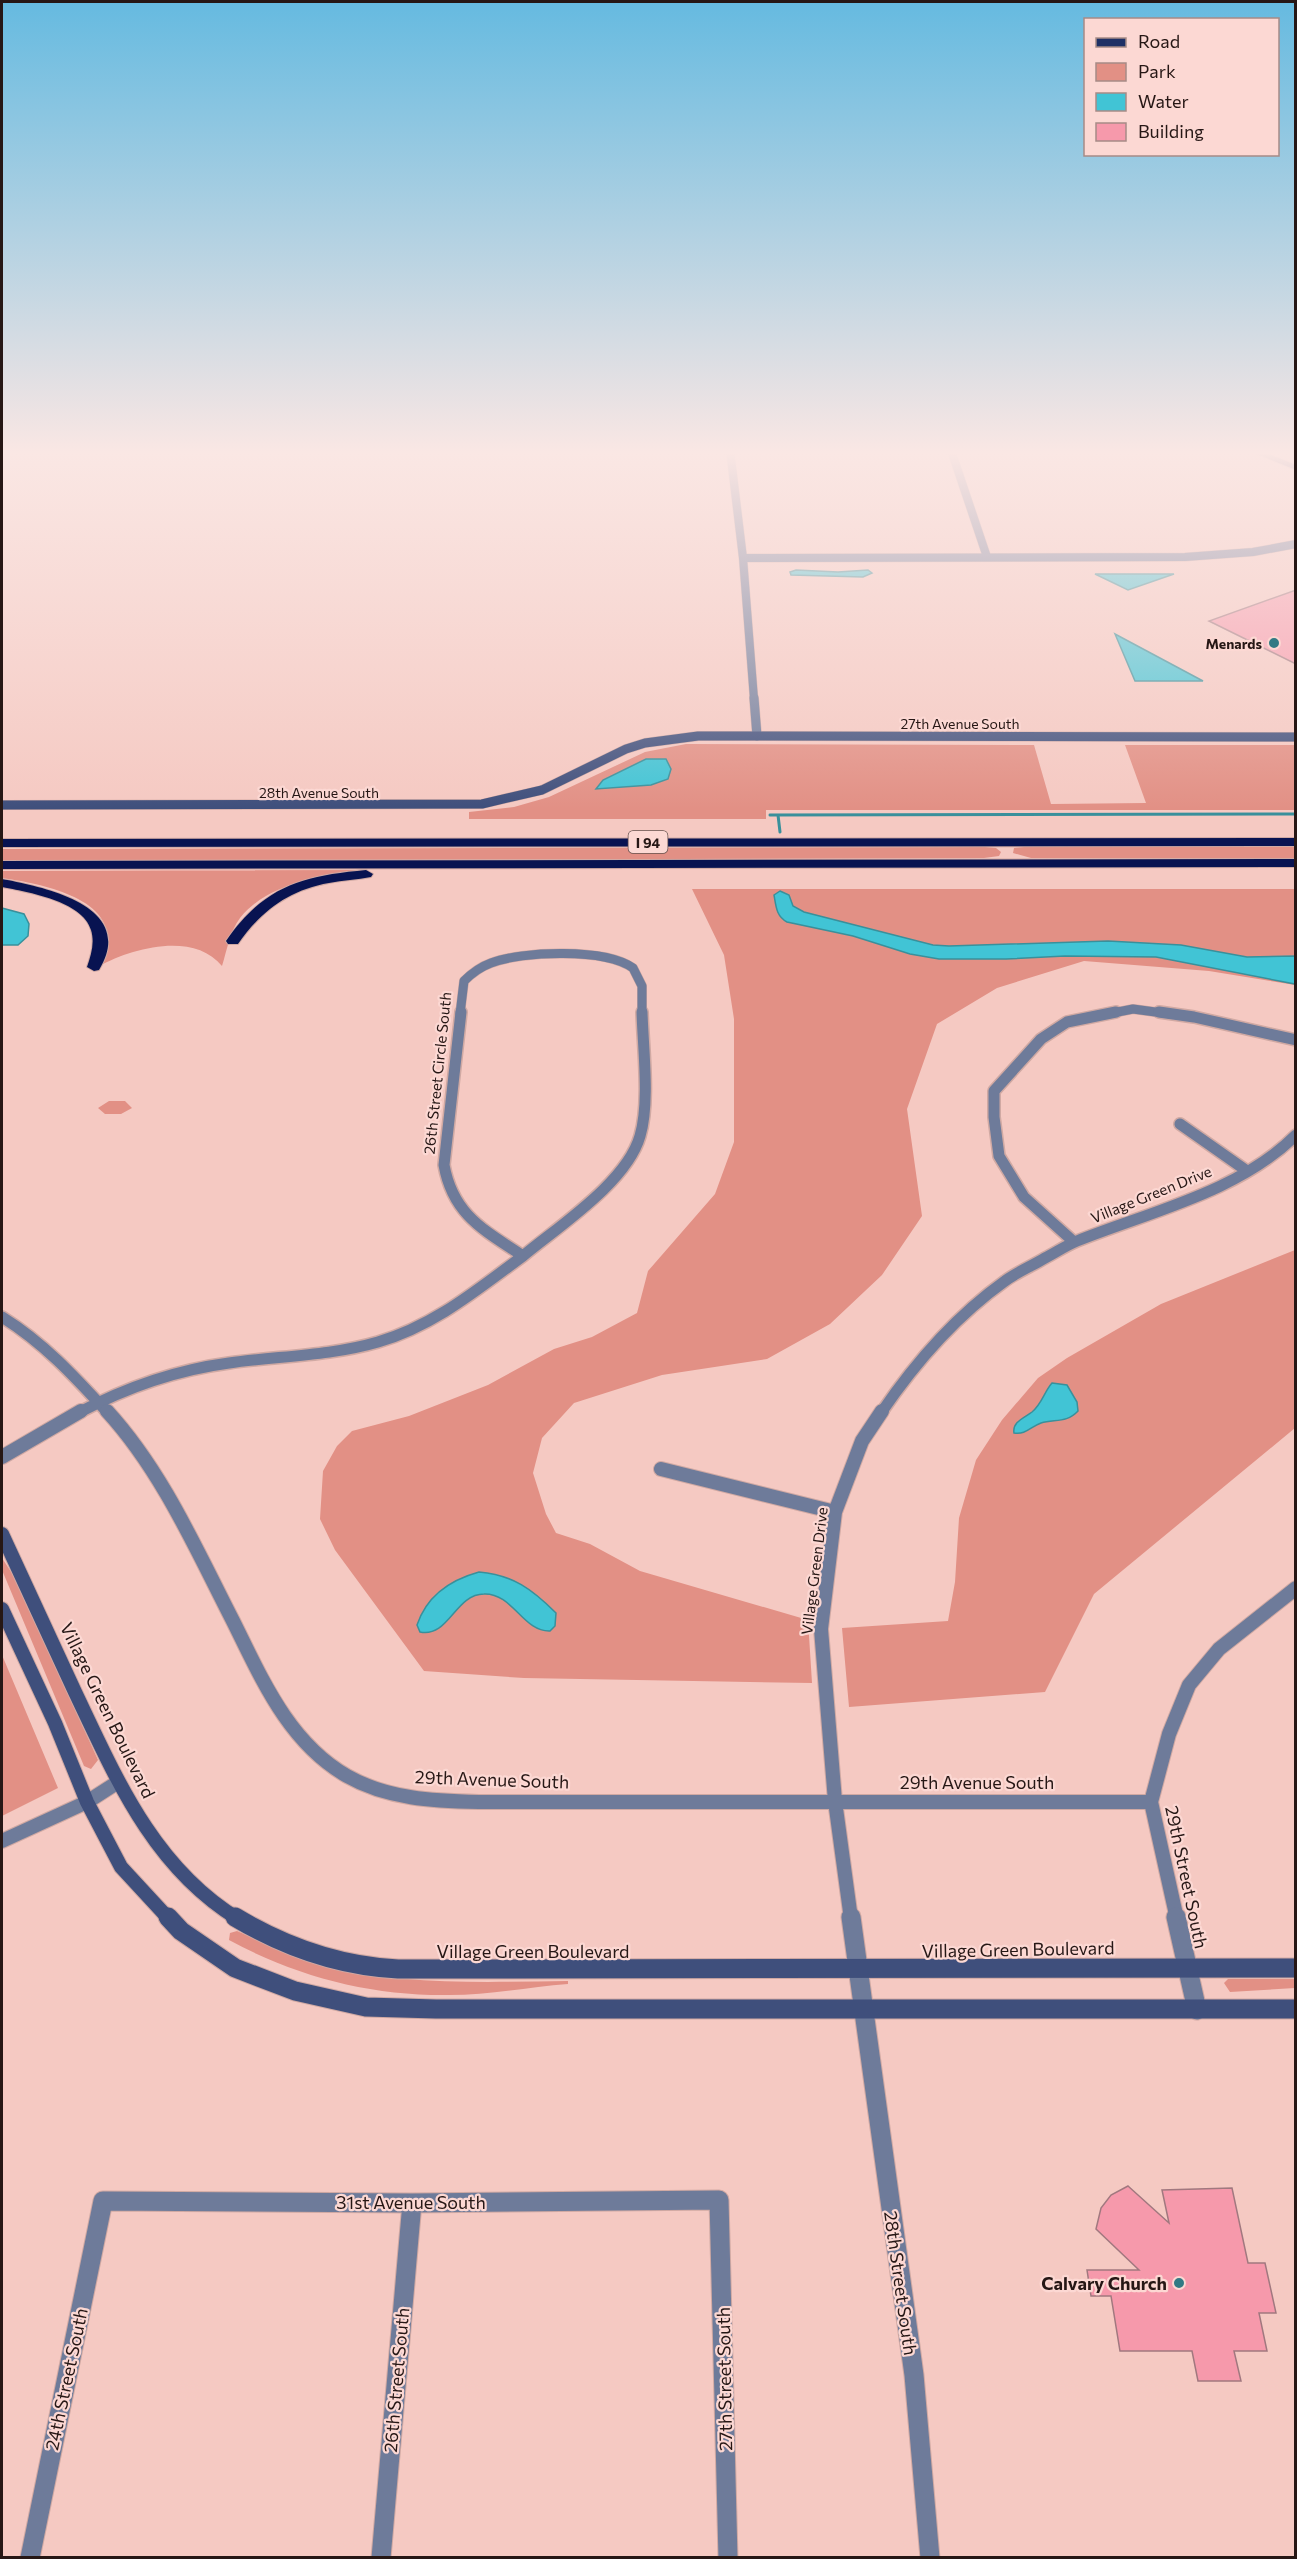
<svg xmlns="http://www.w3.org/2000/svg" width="1297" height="2559" font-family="Commissioner,sans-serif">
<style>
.green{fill:#e29085}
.water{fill:#41c4d5;stroke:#39909b;stroke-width:1.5}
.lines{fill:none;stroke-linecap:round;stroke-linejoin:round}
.stream{stroke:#39909b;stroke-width:3}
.building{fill:#f699ab;stroke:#a1787f;stroke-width:1.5}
.street-far4-casing{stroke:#d0a9a3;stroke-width:9}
.street-far3-casing{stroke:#d0a9a3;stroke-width:10}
.street-far2-casing{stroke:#d0a9a3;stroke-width:14}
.street-far1-casing{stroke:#d0a9a3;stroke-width:16}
.street-casing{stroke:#d0a9a3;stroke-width:21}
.secondary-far2-casing{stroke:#d0a9a3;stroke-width:10}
.secondary-far1-casing{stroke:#d0a9a3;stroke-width:16}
.secondary-casing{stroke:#d0a9a3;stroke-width:21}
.primary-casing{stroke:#d0a9a3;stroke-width:2}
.highway-casing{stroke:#d0a9a3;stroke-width:2}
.street-far4{stroke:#6e7b9a;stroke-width:8}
.street-far3{stroke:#6e7b9a;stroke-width:9}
.street-far2{stroke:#6e7b9a;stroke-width:11}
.street-far1{stroke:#6e7b9a;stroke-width:14}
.street{stroke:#6e7b9a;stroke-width:19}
.secondary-far2{stroke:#3f4f7c;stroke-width:9}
.secondary-far1{stroke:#3f4f7c;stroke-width:14}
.secondary{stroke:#3f4f7c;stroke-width:19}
.primary{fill:#1f3065;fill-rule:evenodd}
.highway{fill:#081351;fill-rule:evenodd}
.poi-dot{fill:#327a84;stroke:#fcd8d3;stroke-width:2}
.labels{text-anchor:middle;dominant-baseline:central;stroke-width:4.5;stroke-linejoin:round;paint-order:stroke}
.far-poi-label{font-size:14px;font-weight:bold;fill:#261715;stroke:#fcd8d3;text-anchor:end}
.far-street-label{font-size:14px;fill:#261715;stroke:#fcd8d3}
.shield{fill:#fcd8d3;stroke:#66514e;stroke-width:1.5}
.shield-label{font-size:14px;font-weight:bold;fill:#261715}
.street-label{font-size:15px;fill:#261715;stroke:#fcd8d3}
.near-street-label{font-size:18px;fill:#261715;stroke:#fcd8d3}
.near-poi-label{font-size:18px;font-weight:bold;fill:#261715;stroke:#fcd8d3;text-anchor:end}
</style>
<rect width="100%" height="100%" fill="#f5c9c2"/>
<path class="green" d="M 686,744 L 1034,745 L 1051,804 L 1146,803 L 1125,745 L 1295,745 L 1295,810 L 766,810 L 766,819 L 469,819 L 469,812 L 514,807 L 549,797 L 645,752 Z
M 985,847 L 996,848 L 1001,852 L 999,856 L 984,858 L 2,861 L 2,849 Z
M 1024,847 L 1295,847 L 1296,858 L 1031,858 L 1013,853 L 1014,848 Z
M 364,870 C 321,879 271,880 240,918 C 230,931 227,950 222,966 C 194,931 132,948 99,966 C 102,959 106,951 107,944 C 114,896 35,883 2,878 L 2,871 Z
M 692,889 L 1295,889 L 1295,985 L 1209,971 L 1084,961 L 997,988 L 937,1024 L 907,1109 L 922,1216 L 882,1275 L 830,1324 L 767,1359 L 662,1375 L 574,1403 L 542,1438 L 533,1473 L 546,1514 L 556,1533 L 590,1544 L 640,1571 L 808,1620 L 812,1683 L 524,1678 L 424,1671 L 335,1550 L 320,1519 L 323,1471 L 337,1446 L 352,1431 L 409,1416 L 488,1385 L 554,1349 L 592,1337 L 637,1313 L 648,1271 L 715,1194 L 734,1142 L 734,1019 L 724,955 Z
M 109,1101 L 125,1101 L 132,1108 L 121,1114 L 105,1114 L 98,1108 Z
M 1295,1250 L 1295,1428 L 1094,1594 L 1045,1692 L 849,1707 L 842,1628 L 948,1621 L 955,1582 L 959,1518 L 976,1460 L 1002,1420 L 1038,1378 L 1067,1358 L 1161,1304 Z
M 2,1558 L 17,1581 L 98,1760 L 91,1769 L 84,1766 L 2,1570 Z
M 2,1655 L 58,1788 L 2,1816 Z
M 237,1931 C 263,1942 290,1956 317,1964 C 399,1986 484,1982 568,1981 L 568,1984 C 529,1987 489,1995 449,1995 C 372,1996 297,1977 229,1940 L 230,1933 Z
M 1228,1979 L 1295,1979 L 1295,1988 L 1230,1992 L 1224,1983 Z"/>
<path class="water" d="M 796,570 L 838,572 L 868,570 L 872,573 L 863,577 L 791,575 L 790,572 Z
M 1095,574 L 1174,574 L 1128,590 Z
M 1115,634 L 1203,681 L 1135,681 Z
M 646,759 L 666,759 L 671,769 L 668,779 L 651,785 L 596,789 L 603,780 Z
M 780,891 L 789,895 L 793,906 L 804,912 L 933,945 L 949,946 L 1108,941 L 1181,945 L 1247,957 L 1295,956 L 1295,984 L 1156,957 L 1065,956 L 1006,959 L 939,959 L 910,954 L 853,936 L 787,922 C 776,916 776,906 774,895 Z
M 2,908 L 24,914 L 29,924 L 28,936 L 18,945 L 2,945 Z
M 1052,1383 L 1067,1385 L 1077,1402 L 1078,1411 C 1067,1423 1055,1419 1041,1423 C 1030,1427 1026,1435 1014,1433 C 1012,1422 1024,1418 1032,1412 C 1042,1404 1044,1392 1052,1383 Z
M 479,1572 C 513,1575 532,1589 556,1613 L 555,1626 L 550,1631 C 523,1632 513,1593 484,1594 C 455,1594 449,1638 420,1632 L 417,1625 C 427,1595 450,1580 479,1572 Z"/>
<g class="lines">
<path class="stream" d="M 770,815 L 1296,814
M 778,815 L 780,832"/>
</g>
<path class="building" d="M 1296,590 L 1296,664 L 1209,621 Z
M 1128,2186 L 1169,2223 L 1162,2190 L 1232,2188 L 1248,2263 L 1265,2263 L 1276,2313 L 1259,2313 L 1267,2351 L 1234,2351 L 1241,2381 L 1198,2381 L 1192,2351 L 1120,2351 L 1111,2296 L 1091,2296 L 1087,2270 L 1139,2270 L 1096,2229 L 1101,2208 L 1111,2195 Z"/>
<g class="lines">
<defs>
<path id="street-far4" d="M 730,450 L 743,558 L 754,699
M 951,450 L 987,557
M 743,558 L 1185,557 L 1253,552 L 1296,544"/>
<path id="street-far3" d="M 754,698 L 757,736
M 460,1014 L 464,981 C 472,973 480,967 491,963 C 522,951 605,948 633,968 L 642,986 L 642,1014
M 1108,1014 L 1133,1009 L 1170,1014"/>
<path id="street-far2" d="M 461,1012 L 444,1165 C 453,1215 484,1230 523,1256 C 559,1226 627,1182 640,1136 C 650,1103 643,1048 642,1012
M 1159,1012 L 1194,1017 L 1296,1040
M 1180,1124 L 1247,1171
M 1074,1242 L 1024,1197 L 999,1156 L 994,1117 L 994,1091 L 1041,1039 L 1067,1022 L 1116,1012
M 2,1317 C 44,1343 75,1377 108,1413
M 78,1413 C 125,1388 176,1370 229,1363 C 279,1356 330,1356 378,1342 C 434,1326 478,1289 523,1256
M 881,1413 C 915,1363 956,1316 1005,1281 C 1017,1272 1032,1266 1045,1258 C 1055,1253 1065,1246 1077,1241 C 1149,1212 1239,1192 1296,1135"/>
<path id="street-far1" d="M 107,1411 C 162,1471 196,1549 233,1621 C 262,1679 288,1742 347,1776 C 387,1799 434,1801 479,1802 L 1151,1802
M 2,1457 L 81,1411
M 661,1469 L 835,1512
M 2,1841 L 87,1802 L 118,1782
M 851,1919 L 835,1801 L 821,1629 L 835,1512 L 862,1441 L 882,1411
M 1177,1919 L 1151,1802 L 1169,1734 L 1189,1685 L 1219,1649 L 1296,1588"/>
<path id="street" d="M 851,1917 L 914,2375 L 930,2558
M 1176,1917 L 1197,2010
M 30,2558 L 103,2201 L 412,2203 L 719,2200 L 728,2558
M 381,2558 L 412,2203"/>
<path id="secondary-far2" d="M 2,805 L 482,804 L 542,790 L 626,749 L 645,743 L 698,736 L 1296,737"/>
<path id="secondary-far1" d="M 2,1534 C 26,1587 51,1639 75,1692 C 116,1778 153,1867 238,1919
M 2,1609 L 55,1723 L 87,1802 L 121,1867 L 169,1919"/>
<path id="secondary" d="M 168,1917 L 181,1931 L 235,1968 L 295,1991 L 366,2007 L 436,2009 L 1296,2009
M 235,1917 C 285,1947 340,1966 398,1969 L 1296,1968"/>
<path id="primary" d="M 1247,450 L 1259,450 L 1296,465 L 1296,470 Z"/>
<path id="highway" d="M 1296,838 L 1296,846 L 2,847 L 2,839 Z
M 1296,859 L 1296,867 L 2,869 L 2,861 Z
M 366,870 L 373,874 L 371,877 C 357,880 343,880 329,883 C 289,890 261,911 238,944 L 228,944 L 226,941 C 264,886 302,876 366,870 Z
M 2,879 C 44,887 138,906 99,970 L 94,971 L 87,967 C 91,955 95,943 91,930 C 83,901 27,892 2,887 Z"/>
</defs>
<use href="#street-far4" class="street-far4-casing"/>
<use href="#street-far3" class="street-far3-casing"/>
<use href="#street-far2" class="street-far2-casing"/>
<use href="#street-far1" class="street-far1-casing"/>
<use href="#street" class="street-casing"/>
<use href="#secondary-far2" class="secondary-far2-casing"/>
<use href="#secondary-far1" class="secondary-far1-casing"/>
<use href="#secondary" class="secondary-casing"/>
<use href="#primary" class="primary-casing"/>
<use href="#highway" class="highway-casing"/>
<use href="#street-far4" class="street-far4"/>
<use href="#street-far3" class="street-far3"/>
<use href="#street-far2" class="street-far2"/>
<use href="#street-far1" class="street-far1"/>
<use href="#street" class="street"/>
<use href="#secondary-far2" class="secondary-far2"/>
<use href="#secondary-far1" class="secondary-far1"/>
<use href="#secondary" class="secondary"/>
<use href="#primary" class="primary"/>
<use href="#highway" class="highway"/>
</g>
<linearGradient id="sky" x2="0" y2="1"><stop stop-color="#65bae0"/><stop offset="0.56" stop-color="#fae7e4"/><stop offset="1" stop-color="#fae7e4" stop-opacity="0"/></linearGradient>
<rect width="1297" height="809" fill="url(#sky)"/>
<g class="poi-dot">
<circle cx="1274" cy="643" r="6"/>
<circle cx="1179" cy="2283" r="6"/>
</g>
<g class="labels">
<g class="far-poi-label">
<text x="1262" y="643">Menards</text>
</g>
<g class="far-street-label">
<text x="960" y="723">27th Avenue South</text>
<text x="319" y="792">28th Avenue South</text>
</g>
<rect class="shield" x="628.5" y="831" width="39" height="22" rx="4.5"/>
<g class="shield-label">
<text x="648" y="842">I 94</text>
</g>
<g class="street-label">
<text transform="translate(437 1073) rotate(-84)">26th Street Circle South</text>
<text transform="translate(1151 1194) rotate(-22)">Village Green Drive</text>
<text transform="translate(814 1571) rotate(-83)">Village Green Drive</text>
</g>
<g class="near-street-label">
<text transform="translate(108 1710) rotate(64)">Village Green Boulevard</text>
<text transform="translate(492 1779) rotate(2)">29th Avenue South</text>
<text x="977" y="1782">29th Avenue South</text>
<text transform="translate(1187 1877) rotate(78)">29th Street South</text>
<text transform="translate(1018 1949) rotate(-1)">Village Green Boulevard</text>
<text x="533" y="1951">Village Green Boulevard</text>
<text x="411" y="2202">31st Avenue South</text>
<text transform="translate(901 2283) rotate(82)">28th Street South</text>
<text transform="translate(66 2379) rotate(-78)">24th Street South</text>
<text transform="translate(724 2379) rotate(-91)">27th Street South</text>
<text transform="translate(396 2380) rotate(-85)">26th Street South</text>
</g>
<g class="near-poi-label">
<text x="1167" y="2283">Calvary Church</text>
</g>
</g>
<rect width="1297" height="2559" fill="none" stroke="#261715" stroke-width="6"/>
<rect x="1084" y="18" width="195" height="138" fill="#fcd8d3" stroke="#a68b87" stroke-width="1.5"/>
<rect x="1096" y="38" width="30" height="9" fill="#1f3065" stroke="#a68b87" stroke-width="1.5"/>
<text x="1138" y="48" font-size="18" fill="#261715">Road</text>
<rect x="1096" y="63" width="30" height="18" fill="#e29085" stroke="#a68b87" stroke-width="1.5"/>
<text x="1138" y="78" font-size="18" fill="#261715">Park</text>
<rect x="1096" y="93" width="30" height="18" fill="#41c4d5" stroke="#a68b87" stroke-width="1.5"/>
<text x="1138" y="108" font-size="18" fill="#261715">Water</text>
<rect x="1096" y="123" width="30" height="18" fill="#f699ab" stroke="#a68b87" stroke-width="1.5"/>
<text x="1138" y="138" font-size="18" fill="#261715">Building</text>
</svg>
